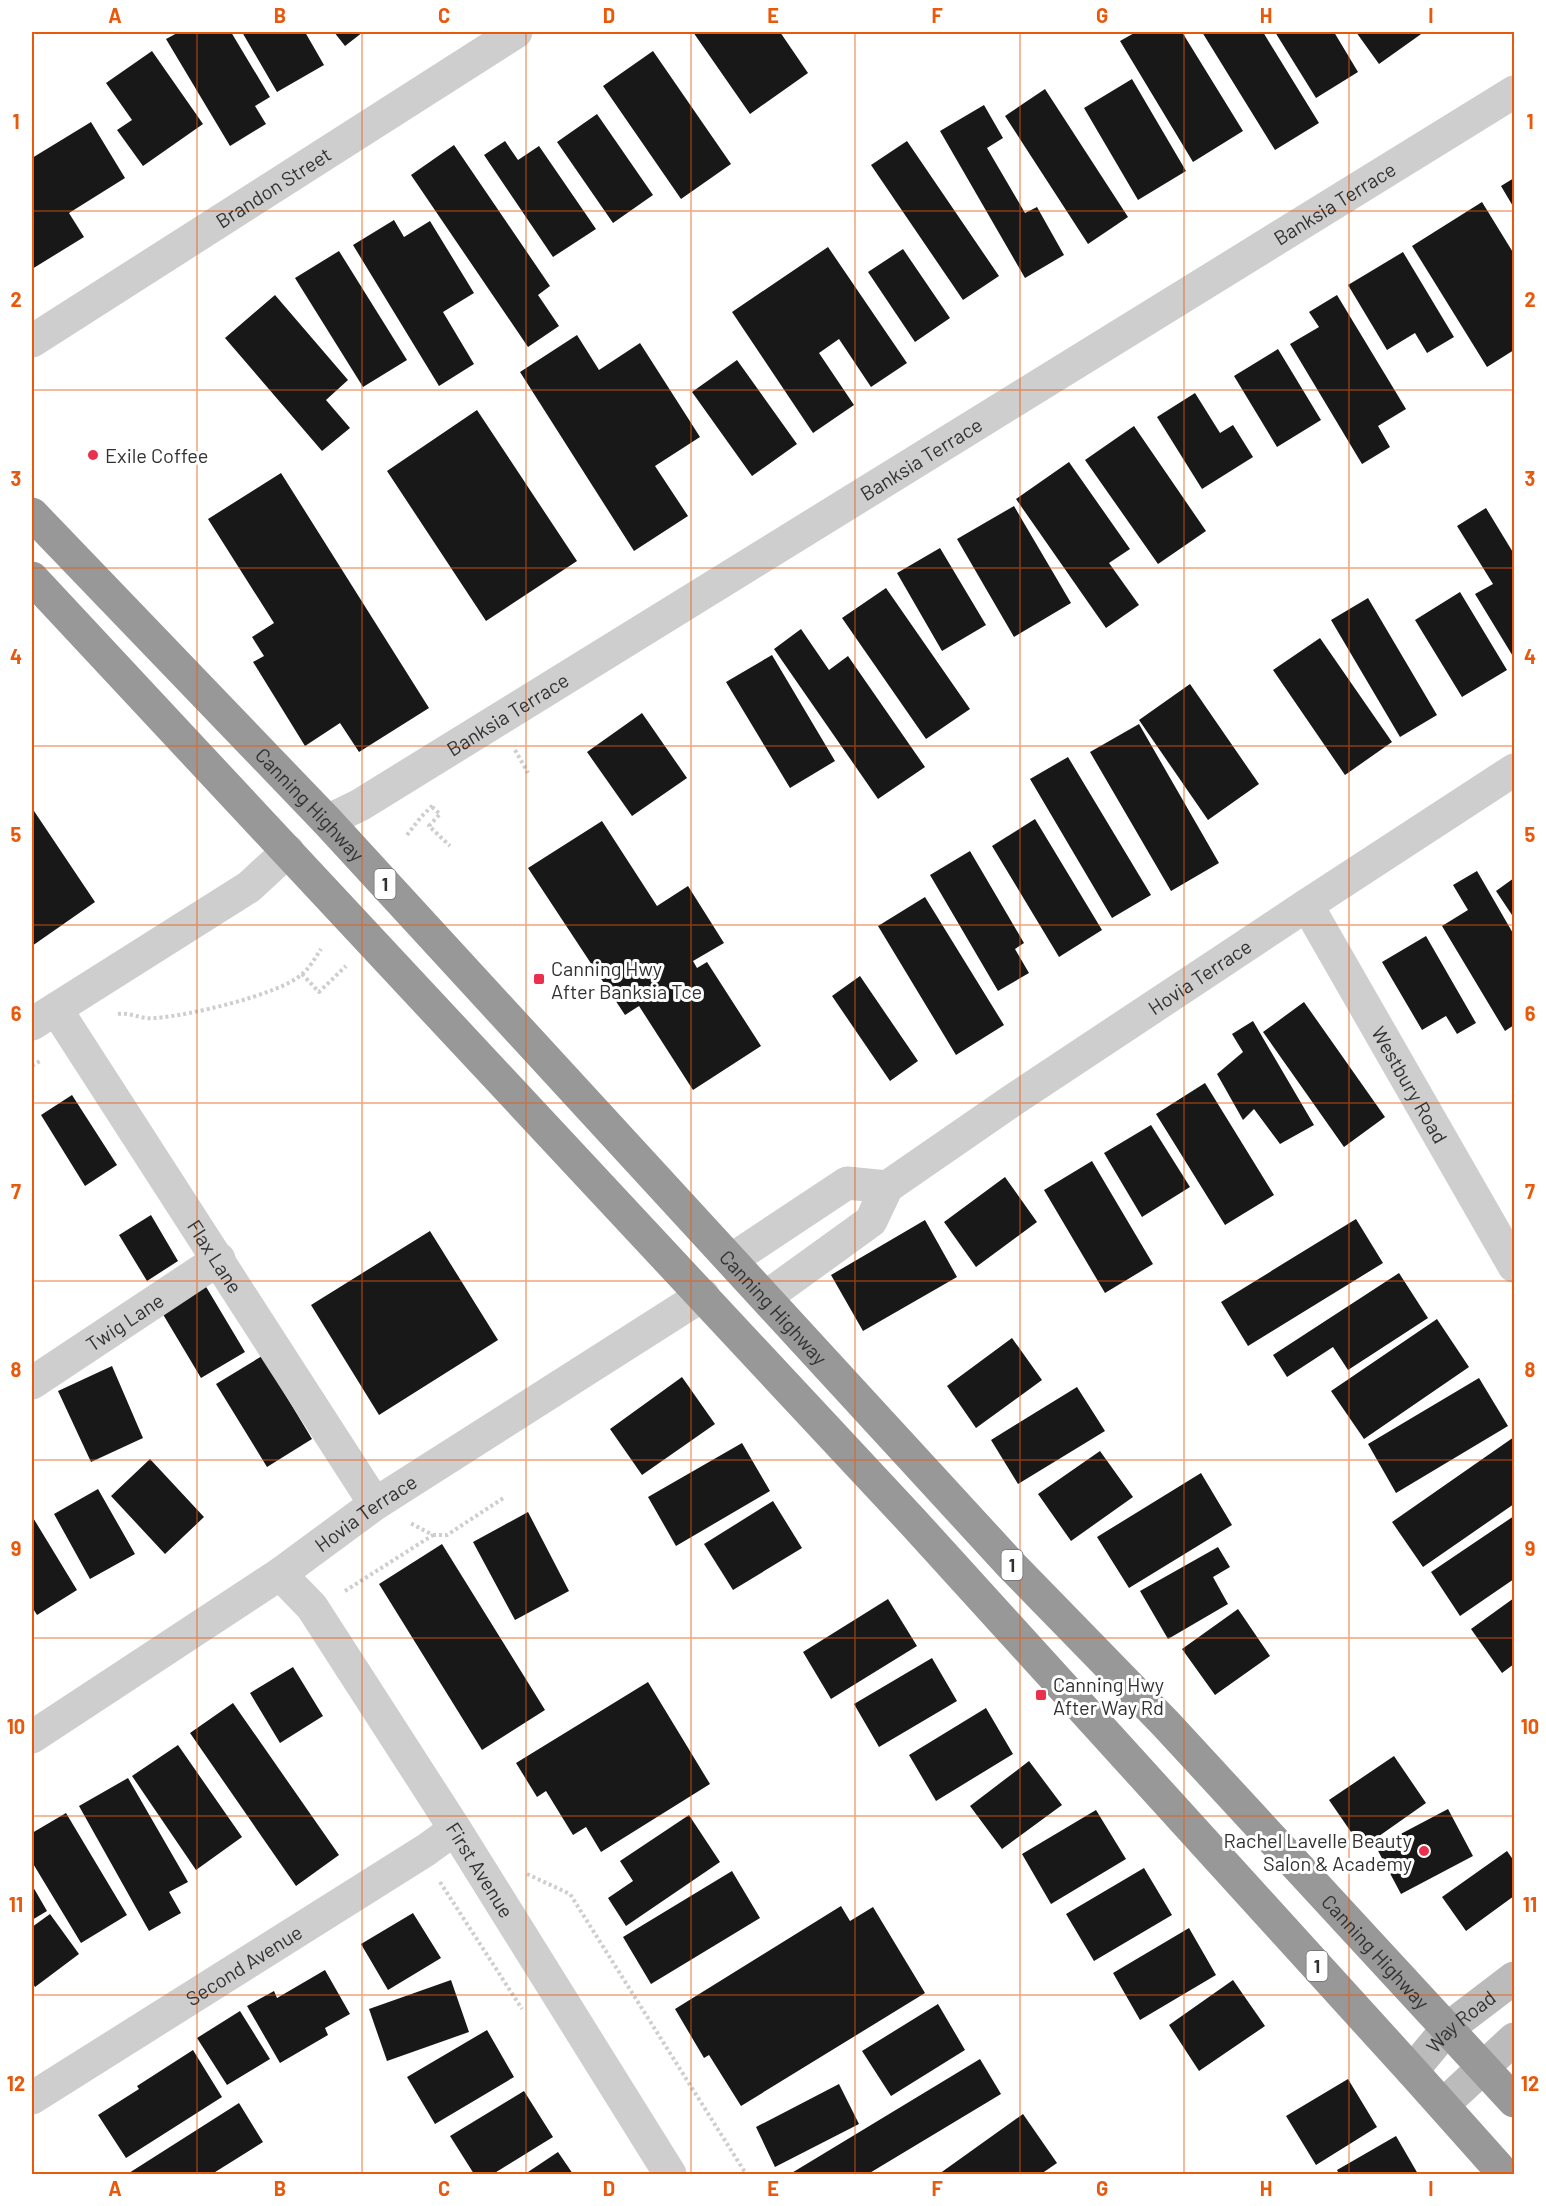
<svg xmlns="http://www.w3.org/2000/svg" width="1546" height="2206" font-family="Barlow,sans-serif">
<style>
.building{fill:#181818}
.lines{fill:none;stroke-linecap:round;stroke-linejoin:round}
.path{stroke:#cecece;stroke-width:4;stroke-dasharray:3 3;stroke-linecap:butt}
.street{stroke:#cecece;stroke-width:33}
.secondary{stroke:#bbb;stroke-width:33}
.highway{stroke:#989898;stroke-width:33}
.grid{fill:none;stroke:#e8590c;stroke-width:1.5;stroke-opacity:0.55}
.poi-dot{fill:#ea304c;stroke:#fff;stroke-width:2}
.labels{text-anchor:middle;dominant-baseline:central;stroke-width:6;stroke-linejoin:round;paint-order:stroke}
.shield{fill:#fff;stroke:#6f6f6f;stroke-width:1.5}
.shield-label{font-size:18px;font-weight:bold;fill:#313131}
.street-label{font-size:20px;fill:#313131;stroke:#fff}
.poi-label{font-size:20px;fill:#313131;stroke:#fff;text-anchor:start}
.neatline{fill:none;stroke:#e8590c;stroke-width:2}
.grid-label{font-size:20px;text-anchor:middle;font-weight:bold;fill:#e8590c}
</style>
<rect width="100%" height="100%" fill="#fff"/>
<path class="building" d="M 179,32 L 231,32 L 270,97 L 255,106 L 266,124 L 230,146 L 166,39 Z
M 242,32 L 305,32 L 324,65 L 277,92 Z
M 334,32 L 363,32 L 345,46 Z
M 693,32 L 780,32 L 808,73 L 750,114 Z
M 1136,32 L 1182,32 L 1243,131 L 1193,162 L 1120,41 Z
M 1202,32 L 1263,32 L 1319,123 L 1275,150 Z
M 1275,32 L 1334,32 L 1358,72 L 1316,98 Z
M 1356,32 L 1424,32 L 1379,64 Z
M 152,51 L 203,124 L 143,166 L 117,130 L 132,120 L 106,83 Z
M 653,51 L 731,164 L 681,199 L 603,86 Z
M 1132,79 L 1186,171 L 1138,200 L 1084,108 Z
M 1045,89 L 1128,217 L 1088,244 L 1005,116 Z
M 984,105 L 1003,138 L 987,148 L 1025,213 L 1037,207 L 1064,255 L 1025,278 L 940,131 Z
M 597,114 L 653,195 L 613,223 L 557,142 Z
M 91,122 L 125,178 L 69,213 L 84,237 L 32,269 L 32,158 Z
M 505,141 L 518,160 L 539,146 L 596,229 L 553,257 L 484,155 Z
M 907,141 L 999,276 L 963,300 L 871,165 Z
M 454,145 L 550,286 L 538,295 L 559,326 L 528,347 L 411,175 Z
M 1514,178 L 1514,208 L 1501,186 Z
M 1482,202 L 1514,254 L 1514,350 L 1487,367 L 1412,246 Z
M 394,220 L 404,237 L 430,221 L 474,293 L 443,312 L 474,364 L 439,386 L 353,245 Z
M 828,247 L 907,363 L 871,387 L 839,339 L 819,353 L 854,405 L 813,433 L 732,312 Z
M 903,249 L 950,318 L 915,342 L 868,272 Z
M 339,251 L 407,360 L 363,387 L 295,278 Z
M 1403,252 L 1454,337 L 1427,353 L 1415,333 L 1387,350 L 1348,285 Z
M 275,295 L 348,380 L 326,400 L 350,428 L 322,451 L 225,338 Z
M 1337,295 L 1406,409 L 1378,426 L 1390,447 L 1362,464 L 1290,344 L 1319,327 L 1309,312 Z
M 577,335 L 599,370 L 640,343 L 700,437 L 655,466 L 688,516 L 634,551 L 520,372 Z
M 1278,349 L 1321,420 L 1277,447 L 1234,376 Z
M 737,360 L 797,444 L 752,476 L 692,392 Z
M 1195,393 L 1220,433 L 1233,425 L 1253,457 L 1202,489 L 1157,417 Z
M 477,410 L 577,561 L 486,621 L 387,471 Z
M 1134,426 L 1206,531 L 1158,564 L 1085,460 Z
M 1069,462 L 1130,549 L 1109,563 L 1139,605 L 1106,628 L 1016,499 Z
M 281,473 L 429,708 L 359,752 L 340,723 L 305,746 L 253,662 L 264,656 L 252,637 L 274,623 L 208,519 Z
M 1014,506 L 1071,603 L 1014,637 L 957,539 Z
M 1486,508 L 1514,554 L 1514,658 L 1475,594 L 1493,584 L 1457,526 Z
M 940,548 L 986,625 L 942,651 L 897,573 Z
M 886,588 L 970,709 L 926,739 L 842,618 Z
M 1460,592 L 1507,670 L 1462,697 L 1415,620 Z
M 1368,598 L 1437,715 L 1400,737 L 1331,620 Z
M 801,629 L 829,670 L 848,656 L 925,767 L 878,799 L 774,649 Z
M 1320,638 L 1392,742 L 1345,775 L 1273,670 Z
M 772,655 L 835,761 L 790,788 L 726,682 Z
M 1190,684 L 1259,784 L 1208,820 L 1139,720 Z
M 642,713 L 687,778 L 632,816 L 587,752 Z
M 1139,724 L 1219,863 L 1171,891 L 1090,752 Z
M 1068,757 L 1151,895 L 1112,918 L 1030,779 Z
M 32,808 L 95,902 L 32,946 Z
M 1035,819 L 1102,930 L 1059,957 L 992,846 Z
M 602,821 L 657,906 L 688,886 L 724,943 L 693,961 L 697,968 L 707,962 L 761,1046 L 693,1090 L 639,1006 L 625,1015 L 528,868 Z
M 970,851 L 1024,943 L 1015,949 L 1029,973 L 998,991 L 930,875 Z
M 1477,871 L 1514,935 L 1514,1025 L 1505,1031 L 1442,926 L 1468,910 L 1453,885 Z
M 1514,878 L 1514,918 L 1496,891 Z
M 925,897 L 1004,1025 L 956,1055 L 878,926 Z
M 1426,936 L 1476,1023 L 1457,1034 L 1446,1016 L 1422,1030 L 1382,962 Z
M 860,976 L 918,1061 L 890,1081 L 832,996 Z
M 1304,1002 L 1385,1117 L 1344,1147 L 1263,1032 Z
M 1253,1021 L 1314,1125 L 1280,1144 L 1254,1109 L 1243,1120 L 1217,1074 L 1243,1052 L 1232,1034 Z
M 1205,1083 L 1274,1195 L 1225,1225 L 1156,1114 Z
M 72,1095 L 117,1165 L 85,1186 L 41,1115 Z
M 1151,1125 L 1190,1187 L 1142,1217 L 1104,1153 Z
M 1092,1161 L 1153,1264 L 1105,1293 L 1044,1190 Z
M 1005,1177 L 1037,1222 L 976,1267 L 944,1222 Z
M 151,1215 L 178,1261 L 147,1281 L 119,1235 Z
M 1356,1219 L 1383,1263 L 1248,1346 L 1221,1302 Z
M 925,1220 L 957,1277 L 863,1331 L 831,1275 Z
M 430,1231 L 498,1340 L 379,1415 L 311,1305 Z
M 1399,1273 L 1428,1318 L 1348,1370 L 1333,1347 L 1287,1377 L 1273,1355 Z
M 205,1285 L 245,1352 L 201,1378 L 161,1311 Z
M 1437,1319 L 1469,1367 L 1364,1439 L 1331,1391 Z
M 1012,1338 L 1042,1380 L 976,1428 L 947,1386 Z
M 262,1356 L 312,1439 L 267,1467 L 216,1384 Z
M 112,1366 L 143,1438 L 91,1462 L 58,1391 Z
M 682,1377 L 715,1424 L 642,1475 L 610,1429 Z
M 1479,1378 L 1508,1426 L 1396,1493 L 1368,1444 Z
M 1077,1387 L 1105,1431 L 1018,1484 L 991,1440 Z
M 1514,1437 L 1514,1504 L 1423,1567 L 1392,1522 Z
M 742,1443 L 770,1491 L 676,1546 L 648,1497 Z
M 1100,1451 L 1133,1497 L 1071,1541 L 1038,1494 Z
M 150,1459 L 204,1517 L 165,1554 L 111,1496 Z
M 1201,1473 L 1232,1525 L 1129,1588 L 1097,1537 Z
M 98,1489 L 135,1554 L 90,1579 L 54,1514 Z
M 773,1501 L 802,1548 L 733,1590 L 704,1544 Z
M 528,1512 L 569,1591 L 515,1620 L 473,1542 Z
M 32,1516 L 77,1590 L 37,1615 L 32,1607 Z
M 1514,1516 L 1514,1579 L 1460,1616 L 1431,1572 Z
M 442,1544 L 545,1710 L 482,1750 L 379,1584 Z
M 1218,1547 L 1230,1567 L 1213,1577 L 1228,1604 L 1168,1639 L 1140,1591 Z
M 1514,1598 L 1514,1664 L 1502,1673 L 1471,1629 Z
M 888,1599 L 917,1646 L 831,1699 L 803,1652 Z
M 1238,1609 L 1270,1656 L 1215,1695 L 1182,1649 Z
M 932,1658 L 957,1701 L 879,1747 L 854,1704 Z
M 293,1667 L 323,1716 L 280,1743 L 250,1693 Z
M 648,1682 L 710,1784 L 601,1852 L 586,1827 L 573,1835 L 546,1791 L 537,1797 L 516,1763 Z
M 233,1703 L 339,1855 L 296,1886 L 190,1733 Z
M 986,1708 L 1013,1754 L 936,1801 L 909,1755 Z
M 178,1745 L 242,1837 L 196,1870 L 132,1776 Z
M 1394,1756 L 1426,1803 L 1362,1848 L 1329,1800 Z
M 1029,1761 L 1062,1805 L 1002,1849 L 970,1806 Z
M 128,1778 L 188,1882 L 169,1892 L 181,1913 L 149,1931 L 79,1806 Z
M 1448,1809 L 1473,1856 L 1401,1894 L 1376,1847 Z
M 1096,1810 L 1126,1859 L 1051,1904 L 1022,1854 Z
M 66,1813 L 127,1915 L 81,1943 L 32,1862 L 32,1833 Z
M 689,1815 L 720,1862 L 626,1926 L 608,1898 L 633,1881 L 620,1861 Z
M 1507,1851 L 1514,1861 L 1514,1896 L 1466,1931 L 1442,1897 Z
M 1144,1868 L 1172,1915 L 1094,1961 L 1066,1914 Z
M 732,1871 L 760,1918 L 651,1984 L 623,1937 Z
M 32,1885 L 47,1911 L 32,1920 Z
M 841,1906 L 850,1921 L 873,1907 L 925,1993 L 741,2106 L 709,2055 L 704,2058 L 675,2009 Z
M 413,1913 L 441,1958 L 388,1990 L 361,1944 Z
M 50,1914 L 79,1954 L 35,1987 L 32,1982 L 32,1927 Z
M 1189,1928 L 1216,1975 L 1140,2020 L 1113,1973 Z
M 325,1970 L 350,2014 L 325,2028 L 328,2035 L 280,2063 L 247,2006 L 274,1991 L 277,1998 Z
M 451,1980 L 469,2032 L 387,2061 L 369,2009 Z
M 1233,1980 L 1265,2026 L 1199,2071 L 1169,2025 Z
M 938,2004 L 965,2050 L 891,2096 L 862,2051 Z
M 240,2011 L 270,2059 L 227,2085 L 197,2038 Z
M 487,2030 L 514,2077 L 435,2124 L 407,2077 Z
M 193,2050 L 222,2097 L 126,2158 L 98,2115 L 139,2089 L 137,2086 Z
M 980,2059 L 1001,2094 L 868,2174 L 790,2174 Z
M 1348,2079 L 1377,2127 L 1316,2165 L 1286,2116 Z
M 839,2084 L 859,2124 L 775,2167 L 756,2127 Z
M 524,2091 L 553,2137 L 493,2174 L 474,2174 L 450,2136 Z
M 239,2103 L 263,2142 L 212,2174 L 130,2174 L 129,2173 Z
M 1023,2114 L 1057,2163 L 1041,2174 L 939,2174 Z
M 1396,2136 L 1418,2174 L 1339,2174 L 1337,2170 Z
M 558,2152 L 573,2174 L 525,2174 Z"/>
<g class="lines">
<path class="path" d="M 515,750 L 528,773
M 432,807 L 440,814 L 429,826 L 450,846
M 407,835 L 421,817 L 434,804
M 302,974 L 319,992 L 346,966
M 118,1014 C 131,1012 142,1020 155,1018 C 187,1016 278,995 301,975 C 310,968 315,958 321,949
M 32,1066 L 40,1061
M 433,1535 L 447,1535 L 505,1497
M 345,1591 L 433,1535 L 410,1523
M 527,1874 L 570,1894 L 746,2174
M 440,1882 L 522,2009"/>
<g class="street">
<path id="s1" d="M 32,341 L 516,32"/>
<path id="s2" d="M 327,821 L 360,805 L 1514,92"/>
<path id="s3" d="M 1307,905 L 1514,1266"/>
<path id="s4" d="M 56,1009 L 375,1504"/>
<path d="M 32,1024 L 249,887 L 288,851"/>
<path d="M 731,1260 L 847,1183 L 887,1187"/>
<path id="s5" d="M 766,1297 L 871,1221 L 887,1187 L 1013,1100 L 1307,905 L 1514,770"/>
<path id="s6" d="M 32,1383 L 219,1259"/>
<path id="s7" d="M 280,1574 L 312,1607 L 455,1829 L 670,2174"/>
<path id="s8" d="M 32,1737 L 280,1574 L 375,1504 L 703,1295"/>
<path id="s9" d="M 32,2098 L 426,1850 L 455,1829"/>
</g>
<g class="secondary">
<path id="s10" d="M 1412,2071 L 1447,2029 L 1514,1978"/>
<path d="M 1443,2105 L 1514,2039"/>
</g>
<g class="highway">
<path id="s11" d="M 32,514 L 327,821 L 1011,1565 L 1165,1723 L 1514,2101"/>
<path d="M 32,578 L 913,1522 L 1412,2071 L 1504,2174"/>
</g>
</g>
<path class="grid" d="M 197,32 L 197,2174M 362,32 L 362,2174M 526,32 L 526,2174M 691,32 L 691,2174M 855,32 L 855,2174M 1020,32 L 1020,2174M 1184,32 L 1184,2174M 1349,32 L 1349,2174M 32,211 L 1514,211M 32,390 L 1514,390M 32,568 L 1514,568M 32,746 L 1514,746M 32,925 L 1514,925M 32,1103 L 1514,1103M 32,1281 L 1514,1281M 32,1460 L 1514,1460M 32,1638 L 1514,1638M 32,1816 L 1514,1816M 32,1995 L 1514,1995"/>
<g class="poi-dot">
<circle cx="93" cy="455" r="6"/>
<rect x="533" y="973" width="12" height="12" rx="3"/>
<rect x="1035" y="1689" width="12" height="12" rx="3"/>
<circle cx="1424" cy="1851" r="6"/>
</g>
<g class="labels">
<g class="shield">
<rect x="374.5" y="869" width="21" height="30" rx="4.5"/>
<rect x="1001.5" y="1550" width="21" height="30" rx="4.5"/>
<rect x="1306.5" y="1951" width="21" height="30" rx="4.5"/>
</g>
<g class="shield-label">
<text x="385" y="884">1</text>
<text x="1012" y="1565">1</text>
<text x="1317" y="1966">1</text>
</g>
<g class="street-label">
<text stroke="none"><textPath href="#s1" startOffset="286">Brandon Street</textPath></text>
<text stroke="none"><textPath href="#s2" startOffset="1182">Banksia Terrace</textPath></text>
<text stroke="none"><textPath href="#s2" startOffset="696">Banksia Terrace</textPath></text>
<text stroke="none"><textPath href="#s2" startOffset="210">Banksia Terrace</textPath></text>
<text stroke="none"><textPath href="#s11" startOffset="402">Canning Highway</textPath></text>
<text stroke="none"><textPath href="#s5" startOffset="544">Hovia Terrace</textPath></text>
<text stroke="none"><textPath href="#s3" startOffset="207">Westbury Road</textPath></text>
<text stroke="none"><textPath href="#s4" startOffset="294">Flax Lane</textPath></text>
<text stroke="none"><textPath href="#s11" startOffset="1086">Canning Highway</textPath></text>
<text stroke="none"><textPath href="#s6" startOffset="111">Twig Lane</textPath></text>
<text stroke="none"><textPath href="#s8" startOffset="402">Hovia Terrace</textPath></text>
<text stroke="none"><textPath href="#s7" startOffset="358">First Avenue</textPath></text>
<text stroke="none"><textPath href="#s11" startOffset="1968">Canning Highway</textPath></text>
<text stroke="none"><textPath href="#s9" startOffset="250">Second Avenue</textPath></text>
<text stroke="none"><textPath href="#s10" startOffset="70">Way Road</textPath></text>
</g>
<g class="poi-label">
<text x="105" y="455">Exile Coffee</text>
<text x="551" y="968">Canning Hwy<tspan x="551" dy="23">After Banksia Tce</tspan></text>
<text x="1053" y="1684">Canning Hwy<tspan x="1053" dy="23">After Way Rd</tspan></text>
<text x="1412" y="1840" text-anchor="end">Rachel Lavelle Beauty<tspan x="1412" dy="23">Salon &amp; Academy</tspan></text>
</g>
</g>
<rect width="1546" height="2206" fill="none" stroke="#ffffff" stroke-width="66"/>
<rect x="33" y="33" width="1480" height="2140" class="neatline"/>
<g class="grid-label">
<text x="115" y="23">A</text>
<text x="280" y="23">B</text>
<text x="444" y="23">C</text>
<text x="609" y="23">D</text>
<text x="773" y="23">E</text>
<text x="937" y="23">F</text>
<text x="1102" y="23">G</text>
<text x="1266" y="23">H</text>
<text x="1431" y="23">I</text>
<text x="16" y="129">1</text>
<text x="1530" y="129">1</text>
<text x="16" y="307">2</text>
<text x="1530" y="307">2</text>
<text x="16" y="486">3</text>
<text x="1530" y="486">3</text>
<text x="16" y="664">4</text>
<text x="1530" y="664">4</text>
<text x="16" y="842">5</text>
<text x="1530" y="842">5</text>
<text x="16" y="1021">6</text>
<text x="1530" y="1021">6</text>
<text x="16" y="1199">7</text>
<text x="1530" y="1199">7</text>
<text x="16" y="1377">8</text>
<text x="1530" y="1377">8</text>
<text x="16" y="1556">9</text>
<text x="1530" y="1556">9</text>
<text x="16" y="1734">10</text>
<text x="1530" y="1734">10</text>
<text x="16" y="1912">11</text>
<text x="1530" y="1912">11</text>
<text x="16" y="2091">12</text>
<text x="1530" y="2091">12</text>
<text x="115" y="2196">A</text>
<text x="280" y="2196">B</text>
<text x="444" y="2196">C</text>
<text x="609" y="2196">D</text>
<text x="773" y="2196">E</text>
<text x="937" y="2196">F</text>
<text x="1102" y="2196">G</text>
<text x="1266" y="2196">H</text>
<text x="1431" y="2196">I</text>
</g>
</svg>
